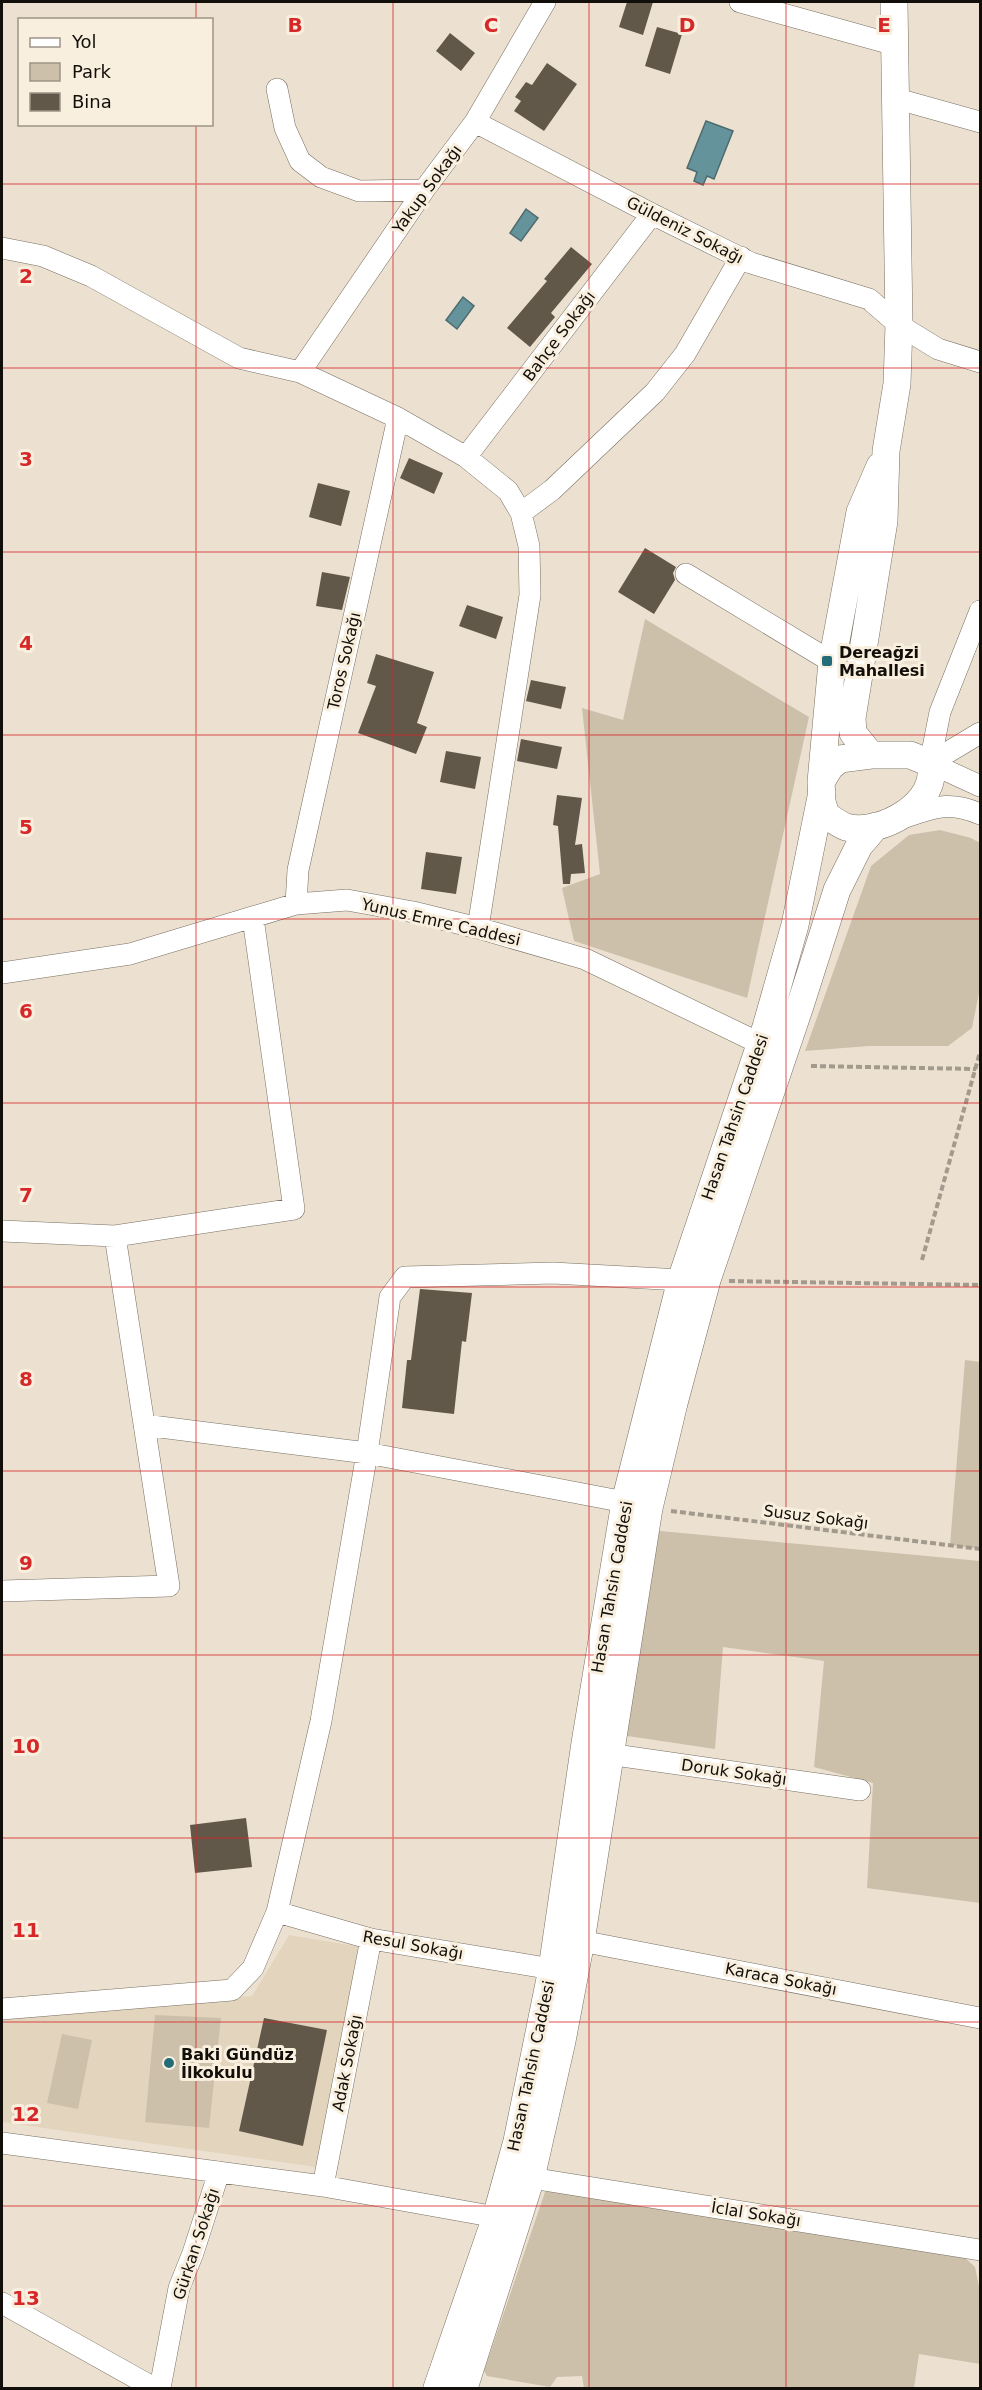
<svg xmlns="http://www.w3.org/2000/svg" width="982" height="2390" font-family="'DejaVu Sans',sans-serif">
<style>
.built{fill:#e3d5bd}
.green{fill:#ccc0ab}
.water{fill:#65939b;stroke:#4c6b6f;stroke-width:1.5}
.building{fill:#61584a}
.lines{fill:none;stroke-linecap:round;stroke-linejoin:round}
.minor-casing{stroke:#786f60;stroke-width:22}
.major-casing{stroke:#786f60;stroke-width:28}
.path{stroke:#a39a8e;stroke-width:4;stroke-dasharray:6 3;stroke-linecap:butt}
.minor{stroke:#fff;stroke-width:21}
.major{stroke:#fff;stroke-width:27}
.grid{fill:none;stroke:#d62828;stroke-width:1.5;stroke-opacity:0.55}
.poi-dot{fill:#246d78;stroke:#f9efde;stroke-width:2}
.labels{text-anchor:middle;dominant-baseline:central;stroke-width:6;stroke-linejoin:round;paint-order:stroke}
.street-label{font-size:16px;fill:#120e09;stroke:#f9efde}
.poi-label{font-size:16px;font-weight:bold;fill:#120e09;stroke:#f9efde;text-anchor:start}
.grid-label{font-size:20px;text-anchor:middle;font-weight:bold;fill:#d62828;stroke:#f9efde;stroke-width:6;stroke-linejoin:round;paint-order:stroke}
</style>
<rect width="100%" height="100%" fill="#ece1d1"/>
<path class="built" d="M 289,1935 L 361,1947 L 316,2167 L 2,2122 L 2,2017 L 252,1996 Z"/>
<path class="green" d="M 645,619 L 809,717 L 747,998 L 574,941 L 562,888 L 600,874 L 582,708 L 623,720 Z
M 940,830 L 971,838 L 980,843 L 980,988 L 972,1028 L 948,1046 L 869,1046 L 805,1051 L 871,866 L 909,835 Z
M 965,1360 L 980,1362 L 980,1549 L 950,1545 Z
M 650,1530 L 980,1561 L 980,1903 L 867,1888 L 873,1783 L 814,1767 L 824,1661 L 723,1647 L 715,1749 L 621,1735 Z
M 155,2015 L 221,2018 L 209,2128 L 145,2122 Z
M 62,2034 L 92,2040 L 78,2109 L 47,2103 Z
M 558,2187 L 963,2256 L 975,2267 L 980,2291 L 980,2364 L 919,2354 L 914,2388 L 584,2388 L 582,2376 L 557,2377 L 550,2387 L 487,2376 L 484,2371 L 545,2192 Z"/>
<path class="water" d="M 706,121 L 733,131 L 714,179 L 707,176 L 703,185 L 694,181 L 697,172 L 687,168 Z
M 526,209 L 538,218 L 521,241 L 510,233 Z
M 463,297 L 474,306 L 457,329 L 446,320 Z"/>
<path class="building" d="M 627,2 L 653,2 L 643,35 L 619,27 Z
M 657,27 L 682,34 L 670,74 L 645,66 Z
M 450,33 L 475,53 L 461,71 L 436,51 Z
M 547,63 L 577,84 L 544,131 L 514,111 L 521,101 L 515,97 L 526,82 L 532,85 Z
M 571,247 L 592,264 L 551,313 L 555,317 L 530,347 L 507,328 L 547,281 L 544,279 Z
M 409,458 L 443,473 L 434,494 L 400,478 Z
M 318,483 L 350,491 L 341,526 L 309,517 Z
M 645,548 L 676,567 L 673,573 L 675,580 L 654,614 L 618,592 Z
M 322,572 L 350,577 L 342,610 L 316,606 Z
M 467,605 L 503,617 L 496,639 L 459,626 Z
M 376,654 L 434,672 L 417,723 L 427,727 L 416,754 L 358,733 L 376,686 L 367,683 Z
M 531,680 L 566,687 L 561,709 L 526,701 Z
M 521,739 L 562,747 L 557,769 L 517,761 Z
M 446,751 L 481,757 L 475,789 L 440,782 Z
M 557,795 L 582,798 L 575,845 L 582,844 L 585,873 L 571,874 L 570,884 L 563,884 L 558,826 L 553,825 Z
M 426,852 L 462,857 L 456,894 L 421,889 Z
M 420,1289 L 472,1293 L 466,1342 L 462,1341 L 454,1414 L 402,1408 L 407,1360 L 411,1360 Z
M 246,1818 L 252,1867 L 195,1873 L 190,1825 Z
M 264,2018 L 327,2030 L 303,2146 L 239,2131 Z"/>
<g class="lines">
<defs>
<path id="minor" d="M 740,2 L 895,45
M 277,89 L 285,128 L 300,161 L 321,177 L 359,191 L 424,190
M 894,98 L 980,122
M 475,122 L 652,214 L 751,263 L 869,299 L 899,325 L 938,349 L 980,362
M 2,248 L 43,256 L 91,276 L 239,358 L 300,372 L 398,418 L 466,457 L 508,491 L 521,513 L 529,546 L 530,595 L 478,928
M 300,372 L 424,190 L 475,122 L 545,2
M 466,457 L 652,214
M 521,513 L 552,490 L 655,392 L 685,354 L 741,257
M 686,574 L 832,662
M 930,763 L 940,712 L 980,611
M 930,763 L 980,733
M 930,763 L 980,786
M 902,818 C 934,808 948,800 980,814
M 296,904 L 298,870 L 398,418
M 2,973 L 130,954 L 296,904 L 347,900 L 413,912 L 478,928 L 585,959 L 759,1043
M 2,1231 L 115,1236 L 294,1209 L 253,918
M 144,1425 L 367,1453 L 625,1502
M 2,1591 L 169,1586 L 115,1236
M 608,1754 L 860,1790
M 277,1912 L 371,1939 L 552,1969
M 581,1941 L 980,2018
M 2,2009 L 232,1990 L 253,1968 L 277,1912 L 321,1721 L 367,1453 L 390,1297 L 405,1277 L 553,1273 L 681,1280
M 2,2143 L 323,2186 L 496,2217
M 531,2178 L 980,2250
M 323,2186 L 371,1939
M 2,2303 L 154,2388
M 160,2388 L 179,2288 L 193,2253 L 219,2172"/>
<path id="major" d="M 871,755 L 853,733 L 852,718 L 884,521 L 886,451 L 897,384 L 899,325 L 894,2
M 821,782 L 830,767 L 840,759 L 871,755 L 910,755 L 930,763 C 941,802 880,837 846,827 C 840,825 832,819 826,815 L 822,802 L 821,782 L 832,662 L 860,512 L 880,466
M 437,2388 L 496,2217 L 517,2141 L 552,1969 L 585,1743 L 625,1502 L 681,1280 L 766,1027 L 795,925 L 822,792
M 464,2388 L 531,2178 L 562,2041 L 581,1941 L 649,1508 L 674,1403 L 707,1280 L 800,1006 L 837,890 L 859,846 L 876,826"/>
</defs>
<use href="#minor" class="minor-casing"/>
<use href="#major" class="major-casing"/>
<path class="path" d="M 811,1066 L 976,1069
M 922,1260 L 980,1052
M 729,1281 L 980,1285
M 671,1511 L 980,1549"/>
<use href="#minor" class="minor"/>
<use href="#major" class="major"/>
</g>
<path class="grid" d="M 196,2 L 196,20M 393,2 L 393,2388M 589,2 L 589,2388M 786,2 L 786,2388M 196,124 L 196,2388M 2,184 L 980,184M 2,368 L 980,368M 2,552 L 980,552M 2,735 L 980,735M 2,919 L 980,919M 2,1103 L 980,1103M 2,1287 L 980,1287M 2,1471 L 980,1471M 2,1655 L 980,1655M 2,1838 L 980,1838M 2,2022 L 980,2022M 2,2206 L 980,2206"/>
<g class="poi-dot">
<rect x="821" y="655" width="12" height="12" rx="3"/>
<circle cx="169" cy="2063" r="6"/>
</g>
<g class="labels">
<g class="street-label">
<text transform="translate(427 189) rotate(-54)">Yakup Sokağı</text>
<text transform="translate(685 230) rotate(27)">Güldeniz Sokağı</text>
<text transform="translate(559 336) rotate(-53)">Bahçe Sokağı</text>
<text transform="translate(344 661) rotate(-77)">Toros Sokağı</text>
<text transform="translate(441 922) rotate(13)">Yunus Emre Caddesi</text>
<text transform="translate(735 1117) rotate(-71)">Hasan Tahsin Caddesi</text>
<text transform="translate(816 1517) rotate(7)">Susuz Sokağı</text>
<text transform="translate(612 1587) rotate(-80)">Hasan Tahsin Caddesi</text>
<text transform="translate(734 1772) rotate(8)">Doruk Sokağı</text>
<text transform="translate(413 1945) rotate(10)">Resul Sokağı</text>
<text transform="translate(781 1979) rotate(11)">Karaca Sokağı</text>
<text transform="translate(347 2063) rotate(-79)">Adak Sokağı</text>
<text transform="translate(531 2066) rotate(-78)">Hasan Tahsin Caddesi</text>
<text transform="translate(756 2214) rotate(9)">İclal Sokağı</text>
<text transform="translate(196 2244) rotate(-72)">Gürkan Sokağı</text>
</g>
<g class="poi-label">
<text x="839" y="652">Dereağzi<tspan x="839" dy="18">Mahallesi</tspan></text>
<text x="181" y="2054">Baki Gündüz<tspan x="181" dy="18">İlkokulu</tspan></text>
</g>
</g>
<g class="grid-label">
<text x="295" y="32">B</text>
<text x="491" y="32">C</text>
<text x="687" y="32">D</text>
<text x="884" y="32">E</text>
<text x="26" y="283">2</text>
<text x="26" y="466">3</text>
<text x="26" y="650">4</text>
<text x="26" y="834">5</text>
<text x="26" y="1018">6</text>
<text x="26" y="1202">7</text>
<text x="26" y="1386">8</text>
<text x="26" y="1570">9</text>
<text x="26" y="1753">10</text>
<text x="26" y="1937">11</text>
<text x="26" y="2121">12</text>
<text x="26" y="2305">13</text>
</g>
<rect width="982" height="2390" fill="none" stroke="#120e09" stroke-width="6"/>
<rect x="18" y="18" width="195" height="108" fill="#f9efde" stroke="#9d9589" stroke-width="1.5"/>
<rect x="30" y="38" width="30" height="9" fill="#ffffff" stroke="#9d9589" stroke-width="1.5"/>
<text x="72" y="48" font-size="18" fill="#120e09">Yol</text>
<rect x="30" y="63" width="30" height="18" fill="#ccc0ab" stroke="#9d9589" stroke-width="1.5"/>
<text x="72" y="78" font-size="18" fill="#120e09">Park</text>
<rect x="30" y="93" width="30" height="18" fill="#61584a" stroke="#9d9589" stroke-width="1.5"/>
<text x="72" y="108" font-size="18" fill="#120e09">Bina</text>
</svg>
